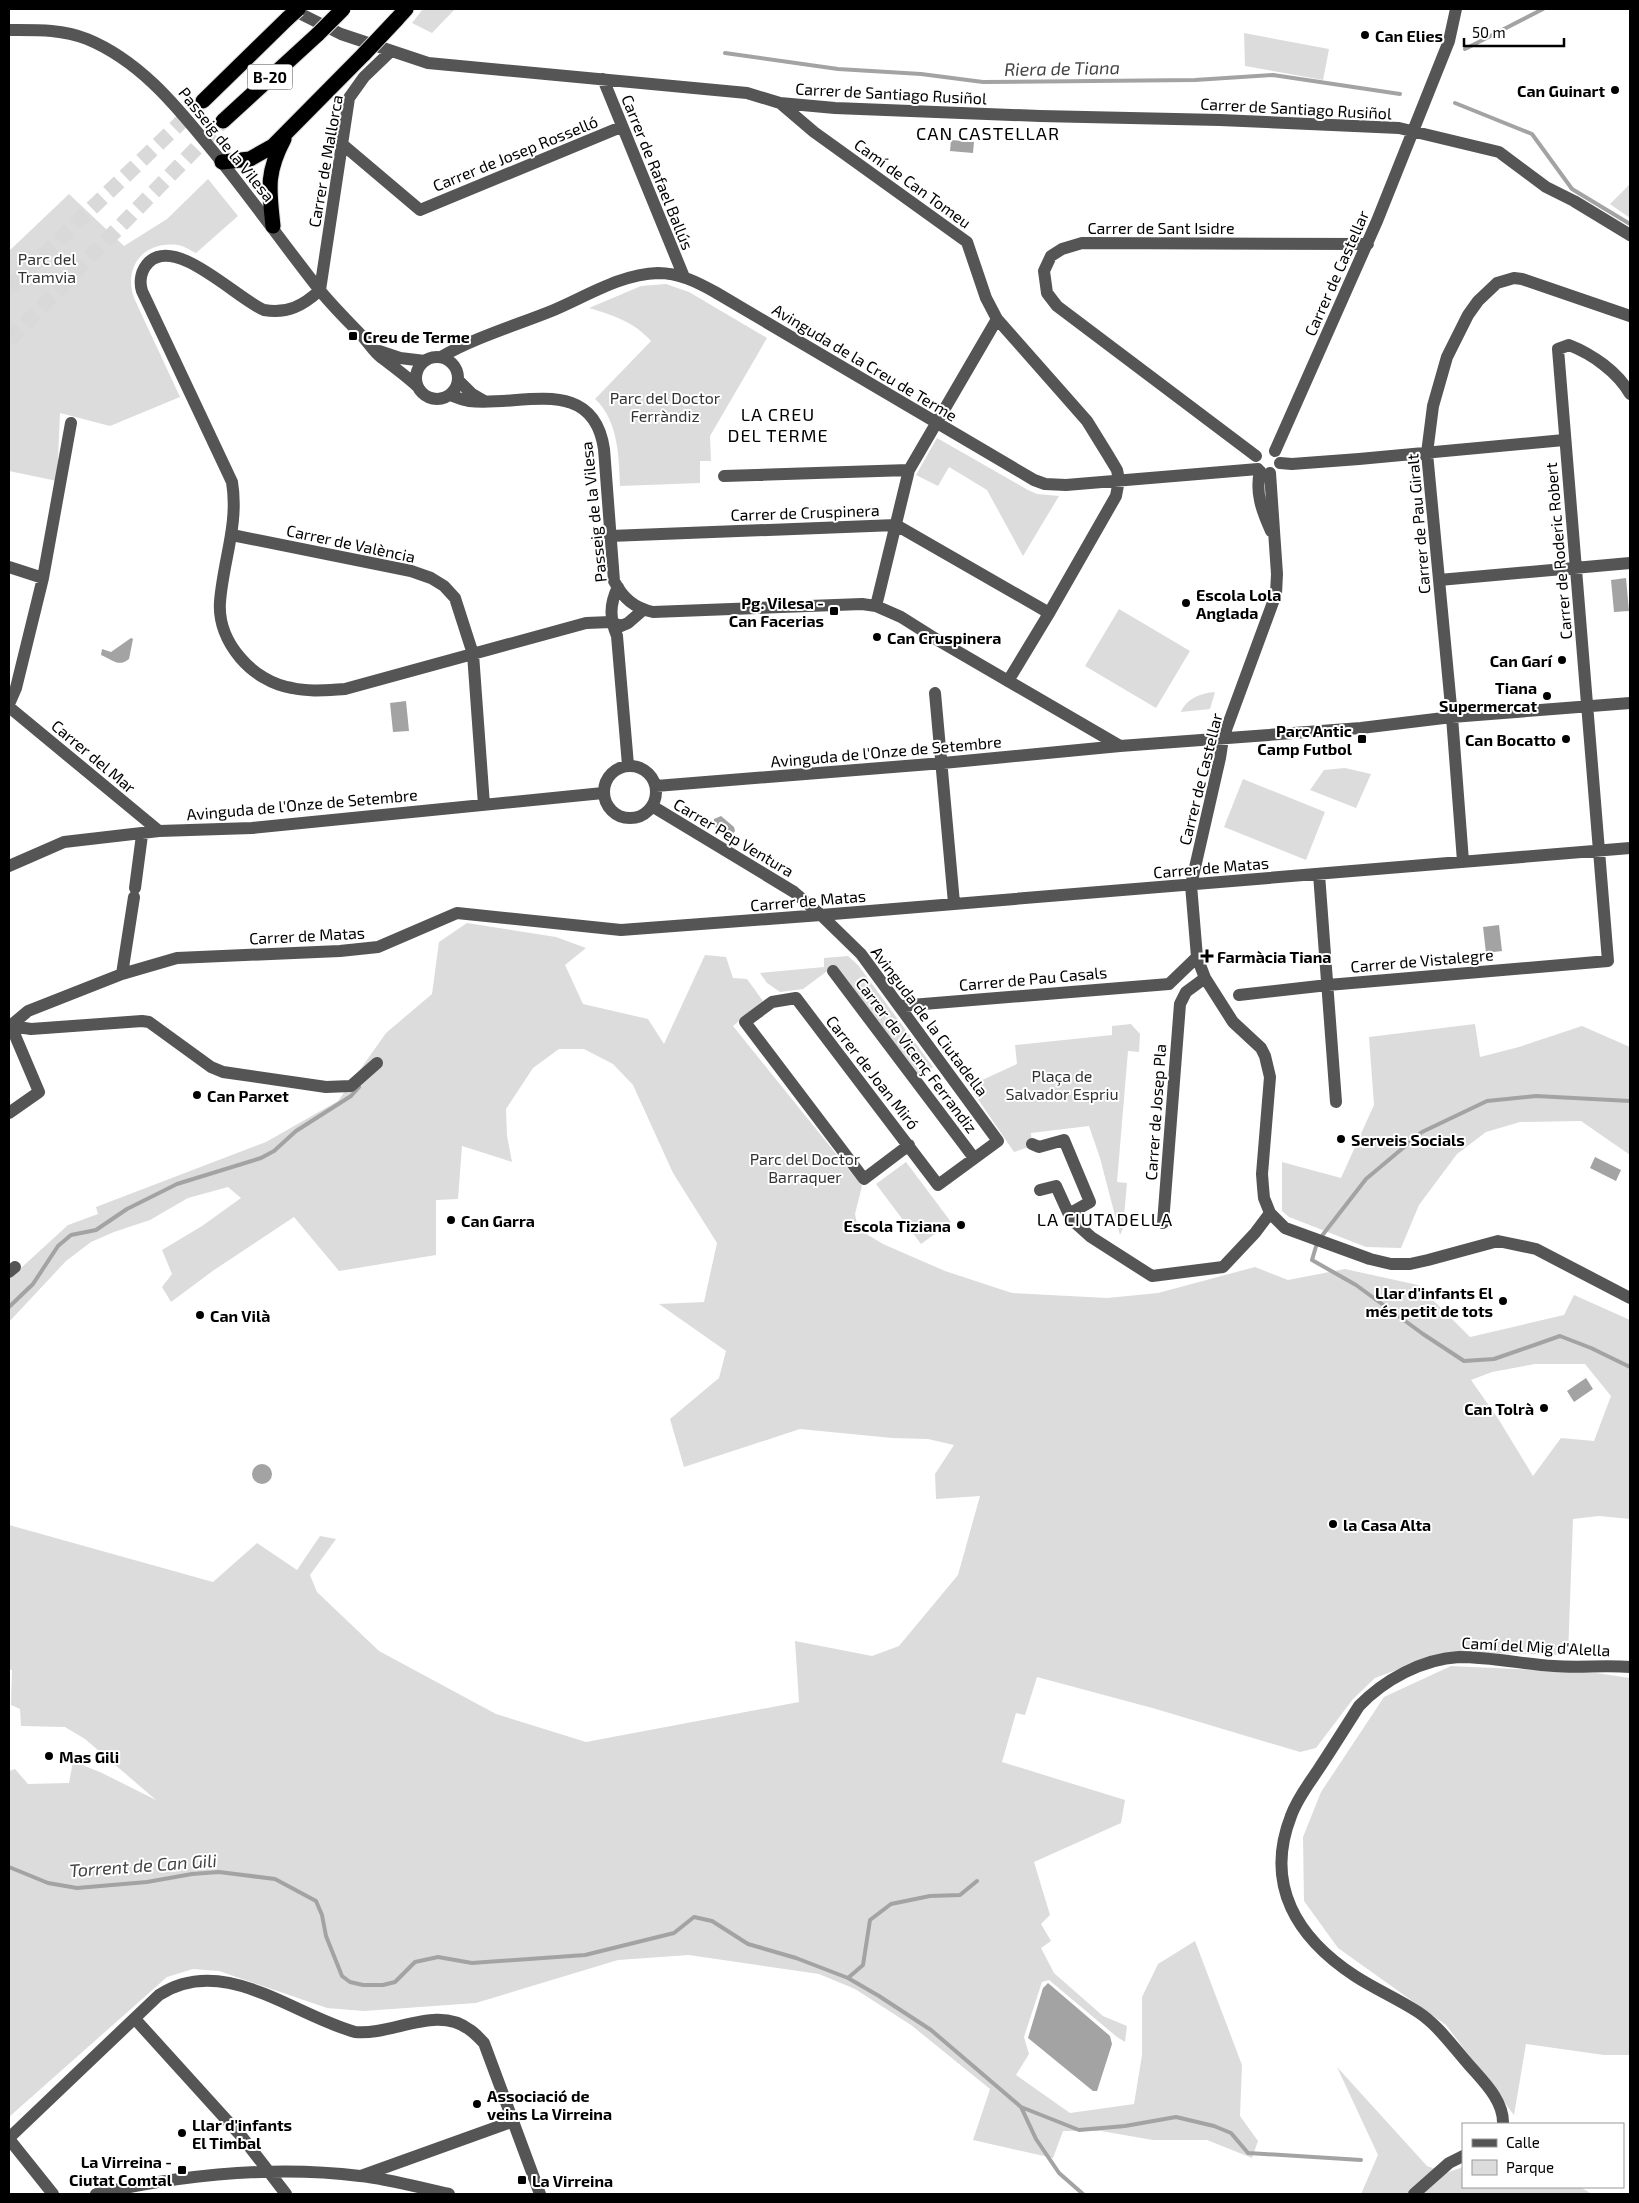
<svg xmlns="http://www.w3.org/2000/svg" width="1639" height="2203" font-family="'Exo 2',sans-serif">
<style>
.green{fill:#dcdcdc;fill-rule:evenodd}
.water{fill:#a3a3a3}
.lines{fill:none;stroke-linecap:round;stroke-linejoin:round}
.stream{stroke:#a3a3a3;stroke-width:4}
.highway-tunnel{stroke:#d9d9d9;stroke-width:15;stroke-dasharray:15 8;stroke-linecap:butt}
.highway-casing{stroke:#dbdbdb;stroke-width:17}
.minor{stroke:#555;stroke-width:12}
.highway{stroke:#000;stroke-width:15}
.highway-bridge-casing{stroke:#dbdbdb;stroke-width:17;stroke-linecap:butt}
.highway-bridge{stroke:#000;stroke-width:15}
.poi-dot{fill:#000;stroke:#fff;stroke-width:2}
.labels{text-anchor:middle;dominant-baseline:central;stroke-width:4;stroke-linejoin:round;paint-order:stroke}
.shield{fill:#fff;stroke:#4c4c4c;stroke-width:1}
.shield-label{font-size:15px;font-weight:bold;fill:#000}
.poi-label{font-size:16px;font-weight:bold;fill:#000;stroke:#fff;text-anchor:start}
.street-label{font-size:16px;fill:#000;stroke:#fff}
.park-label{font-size:16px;fill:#333;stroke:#fff}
.water-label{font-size:18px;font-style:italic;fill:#444;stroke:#fff}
.neighbourhood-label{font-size:18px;letter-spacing:1px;fill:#000;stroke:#fff}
</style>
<rect width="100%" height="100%" fill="#fff"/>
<path class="green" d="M 423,9 L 455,9 L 432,33 L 412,23 Z
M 1244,33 L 1329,49 L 1323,80 L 1245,66 Z
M 208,179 L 238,216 L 196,253 C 190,250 184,246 178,245 C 144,241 123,266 134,298 L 180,397 L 110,426 L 60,413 L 57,481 L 9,471 L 9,251 L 69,194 L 124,246 L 167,219 Z
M 1630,184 L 1630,218 L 1610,204 Z
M 666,284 L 689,292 L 767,338 L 710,436 L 711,461 L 700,461 L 700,483 L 620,486 C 619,456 618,420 595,399 L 651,341 C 634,322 613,315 589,308 L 641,286 Z
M 937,438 L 1028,490 L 1037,494 L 1059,496 L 1023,556 L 987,490 L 949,467 L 938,486 L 916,475 Z
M 1119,609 L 1190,651 L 1156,708 L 1085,666 Z
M 1215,692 L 1210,709 L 1181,712 C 1186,699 1201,693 1215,692 Z
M 1345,768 L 1371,774 L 1356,808 L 1310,790 L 1324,770 Z
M 1243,779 L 1325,812 L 1306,860 L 1224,827 Z
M 467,923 L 556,937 L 586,948 L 565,965 L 583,1004 L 648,1019 L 664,1044 L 705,955 L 726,957 L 733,978 L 747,979 L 763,1001 L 733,1026 L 862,1186 L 855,1214 L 858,1229 L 883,1244 L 945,1271 L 1012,1293 L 1107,1298 L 1158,1293 L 1255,1267 L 1288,1280 L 1345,1269 L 1418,1285 L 1470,1337 L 1564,1315 L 1574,1295 L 1630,1320 L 1630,1519 L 1599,1516 L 1573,1519 L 1568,1655 L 1445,1652 L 1375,1678 L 1353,1699 L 1316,1748 L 1300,1752 L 1156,1709 L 1037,1677 L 1025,1715 L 1016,1713 L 1002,1762 L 1125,1800 L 1121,1823 L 1034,1862 L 1050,1915 L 1041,1924 L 1051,1941 L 1041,1948 L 1054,1973 L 1103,2016 L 1127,2026 L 1125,2042 L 1117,2037 L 1049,1980 L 1042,1982 L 1024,2037 L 1029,2054 L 1016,2075 L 1070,2113 L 1134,2104 L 1142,2055 L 1142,1997 L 1158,1964 L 1195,1941 L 1242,2065 L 1240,2116 L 1258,2141 L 1252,2158 L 1207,2140 L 1153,2140 L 1101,2131 L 1063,2131 L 1053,2158 L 973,2140 L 990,2089 L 911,2025 L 855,1989 L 819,1974 L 689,1955 L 618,1960 L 476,2003 L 364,2011 L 327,2008 L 219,1971 L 193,1969 L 167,1977 L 9,2117 L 9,1771 L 15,1769 L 28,1784 L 69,1783 L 73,1761 L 102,1773 L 156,1800 L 85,1739 L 65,1727 L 21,1726 L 20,1709 L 11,1705 L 12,1670 L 9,1669 L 9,1525 L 213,1582 L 257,1543 L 297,1570 L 320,1536 L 336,1539 L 310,1575 L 317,1592 L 379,1651 L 496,1714 L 586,1742 L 799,1702 L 795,1641 L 872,1656 L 899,1646 L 958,1575 L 980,1496 L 936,1499 L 935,1474 L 954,1445 L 928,1439 L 892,1438 L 800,1429 L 684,1467 L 670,1419 L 719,1378 L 726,1351 L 659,1304 L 704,1302 L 717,1243 L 673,1173 L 633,1085 L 613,1064 L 584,1049 L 559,1049 L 533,1068 L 506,1109 L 507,1136 L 512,1162 L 462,1146 L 458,1199 L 436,1200 L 436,1255 L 339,1271 L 294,1217 L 214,1270 L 171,1302 L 162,1287 L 172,1274 L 162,1250 L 202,1226 L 241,1198 L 228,1187 L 188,1198 L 150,1220 L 114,1232 L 91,1242 L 66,1261 L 9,1322 L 9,1279 L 68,1225 L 98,1214 L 96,1207 L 266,1142 L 338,1101 L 386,1033 L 432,994 L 439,942 ZM 1535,1364 L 1585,1364 L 1611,1396 L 1594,1441 L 1561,1438 L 1533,1476 L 1499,1420 L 1471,1380 L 1492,1372 Z
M 848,956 L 858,965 L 933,1067 L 921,1077 L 834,966 L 803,989 L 780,992 L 767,983 L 760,973 L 824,967 L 824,958 Z
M 1131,1024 L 1140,1034 L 1139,1052 L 1128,1051 L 1117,1182 L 1127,1183 L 1123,1228 L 1120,1235 L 1100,1158 L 1089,1126 L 1031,1133 L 1032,1146 L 1014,1152 L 969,1086 L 1017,1064 L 1015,1045 L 1112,1035 L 1112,1026 Z
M 1475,1024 L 1480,1057 L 1519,1047 L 1582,1026 L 1630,1047 L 1630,1155 L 1581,1121 L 1520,1122 L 1486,1132 L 1457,1154 L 1419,1205 L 1401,1248 L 1366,1247 L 1289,1217 L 1282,1211 L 1282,1162 L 1341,1178 L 1374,1105 L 1369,1037 Z
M 906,1162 L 951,1222 L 921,1244 L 876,1184 Z
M 1451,1666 L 1596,1673 L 1630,1678 L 1630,2055 L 1604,2055 L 1526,2044 L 1514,2115 L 1446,2025 L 1338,1948 L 1304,1901 L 1303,1837 L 1321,1792 L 1384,1697 Z
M 1337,2067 L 1427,2166 L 1446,2173 L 1463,2167 L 1463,2187 L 1580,2187 L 1592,2194 L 1361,2194 L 1378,2155 Z"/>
<path class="water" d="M 951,140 L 974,142 L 973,153 L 950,151 Z
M 1626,578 L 1629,611 L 1614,612 L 1611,580 Z
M 131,638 L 133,639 L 129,659 C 118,668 112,659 101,655 L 102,649 L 111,652 Z
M 406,701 L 409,731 L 393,732 L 390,703 Z
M 721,816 L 734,827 L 735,831 L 732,835 L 727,836 L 714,826 L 714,819 Z
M 1499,925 L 1502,951 L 1486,953 L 1483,927 Z
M 1595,1157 L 1621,1170 L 1616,1181 L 1590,1168 Z
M 1586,1378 L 1593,1389 L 1574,1402 L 1567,1391 Z
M252 1474a10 10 0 1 1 20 0a10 10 0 1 1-20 0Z
M 1048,1983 L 1110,2036 L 1112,2044 L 1097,2091 L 1093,2091 L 1028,2038 L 1043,1988 Z"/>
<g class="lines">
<path class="stream" d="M 1465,49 L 1543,9
M 725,53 L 838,69 L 921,74 L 983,82 L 1195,80 L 1273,75 L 1400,94
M 1455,103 L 1532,134 L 1572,189 L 1630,224
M 1321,1237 L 1366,1179 L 1422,1132 L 1487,1101 L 1536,1096 L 1630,1101
M 1317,1243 L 1312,1260 L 1356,1285 L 1423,1334 L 1464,1361 L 1494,1359 L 1560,1336 L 1591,1348 L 1630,1367
M 9,1307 L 33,1284 L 58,1246 L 71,1235 L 96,1230 L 127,1209 L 177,1184 L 261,1158 L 274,1151 L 296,1131 L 351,1096 L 359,1087
M 9,1867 L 48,1883 L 77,1888 L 147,1882 L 192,1874 L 219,1872 L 275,1879 L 316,1901 L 322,1915 L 326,1936 L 342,1976 L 350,1982 L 363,1985 L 383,1985 L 395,1982 L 415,1962 L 438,1957 L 472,1963 L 585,1955 L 674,1933 L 694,1917 L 712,1921 L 748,1944 L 796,1958 L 848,1978 L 879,1996 L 931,2030 L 1021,2107 L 1079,2130 L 1125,2126 L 1176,2117 L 1214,2126 L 1231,2133 L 1248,2153 L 1361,2160
M 848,1978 L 863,1965 L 870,1920 L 891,1904 L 930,1896 L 960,1895 L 977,1881
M 1021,2107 L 1036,2139 L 1059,2173 L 1083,2194"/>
<path class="highway-tunnel" d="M 9,288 L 203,101
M 9,340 L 223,121"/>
<defs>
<path id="highway" d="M 396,20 L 406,9
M 203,101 L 288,18
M 223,121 L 318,34
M 222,162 L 250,159 L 273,146 L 364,54
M 273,226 C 269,189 266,173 284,139"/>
</defs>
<use href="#highway" class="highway-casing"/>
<path class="minor" d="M 291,9 L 341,34 L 428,63 L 747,93 L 780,103 L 835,108 L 1040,116 L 1220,120 L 1399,128 L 1499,152 L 1546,187 L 1574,201 L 1630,235
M 9,30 C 36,30 61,29 87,39 C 138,60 174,103 208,145 C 246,191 281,241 318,288 C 332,306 349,322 364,338 C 370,345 375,353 382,358 C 394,367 406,376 417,386
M 390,52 L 364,77 L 349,98 L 320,290 C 303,306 287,314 264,310 C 237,299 177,236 149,262 C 141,270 139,281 142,291 L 232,482 C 239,524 223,561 220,602 C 217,642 253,682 292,688 C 309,692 327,690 345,689 L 586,623 L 611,622 L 621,626 L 628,623 L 643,610
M 603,79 L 684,277
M 780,103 L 814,132 L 967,242 L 986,298 L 997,319 L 1087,421 L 1108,455 L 1117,470 L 1119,480 L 1116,496 L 1048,615
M 342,144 L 420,210 L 621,127
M 379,351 L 400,358 L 425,361
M416 378a21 21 0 1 1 42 0a21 21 0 1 1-42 0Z
M 441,357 C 476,337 517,325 554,310 C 587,296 621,274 658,273 C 679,273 697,282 715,292 L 1034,480 L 1045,484 L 1066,485 L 1258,469
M 459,381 L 472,394 L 484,401
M 450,395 C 456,397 463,400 469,401 C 521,407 593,374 604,449 L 614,581 C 623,598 634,608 653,612 L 862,604 L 876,606 L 901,617 L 936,639 L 1120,746 L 1361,728 L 1452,717 L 1630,703
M 1275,451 L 1377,221 L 1449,41 L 1456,9
M 1256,456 L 1057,306 L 1047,293 L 1044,271 L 1051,256 L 1062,249 L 1082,243 L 1368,244
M 1280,463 L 1292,464 L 1359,459 L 1564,440
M 1260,471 C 1255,493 1262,511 1271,531
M 1270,473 L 1277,574 L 1276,594 L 1223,738 L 1220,758 L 1191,885 L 1197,957 L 1205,978 L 1233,1022 L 1261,1048 L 1265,1056 L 1270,1077 L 1262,1174 L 1263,1187 L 1264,1198 L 1270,1213 L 1285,1228 L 1370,1259 L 1391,1264 L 1410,1264 L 1428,1260 L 1498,1241 L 1536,1249 L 1630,1298
M 724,476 L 909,470
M 232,535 L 411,571 L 431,578 L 444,586 L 455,598 L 473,654 L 484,805
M 610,536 L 896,525 L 1044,610 L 1048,615 L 1008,681
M 9,567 L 43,578
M 1439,580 L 1630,563
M 618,587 C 609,605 610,619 617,636 L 628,765
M 876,606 L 909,470 L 997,319
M 935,693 L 954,903
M 9,704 L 16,688 L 43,578 L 71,423
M 9,707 L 159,831
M604 792a26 26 0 1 1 52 0a26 26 0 1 1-52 0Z
M 656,786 L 943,763 L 1120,746
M 652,806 L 794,892 L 821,915 L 861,954 L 998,1141 L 938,1185 L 796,998 L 772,1002 L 745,1022 L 864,1179 L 909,1145
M 1463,861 L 1452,717 L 1427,453 L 1433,406 L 1447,357 L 1468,315 L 1478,301 L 1497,283 L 1514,278 L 1522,279 L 1630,316
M 9,866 L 64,842 L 159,831 L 252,828 L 603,793
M 1319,874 L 1336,1102
M 135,888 L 142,835
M 833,971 L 974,1158
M 122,974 L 134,897
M 1169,984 L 1197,957
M 1239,995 L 1328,985 L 1608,961 L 1558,349 L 1569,345 C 1592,354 1618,372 1630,394
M 899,1006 L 1169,984
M 11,1026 L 31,1029 L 142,1021 L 149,1022 L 211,1067 L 223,1072 L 326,1087 L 351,1086 L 377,1063
M 9,1027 L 28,1011 L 122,974 L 177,958 L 340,951 L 378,947 L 457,913 L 621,930 L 821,915 L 1630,848
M 9,1113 L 39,1092 L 11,1026
M 1032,1144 L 1039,1147 L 1064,1140 L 1090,1202 L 1069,1214
M 1040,1190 L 1056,1186 L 1071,1219 L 1091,1237 L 1152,1276 L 1223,1267 L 1255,1233 L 1270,1213
M 1163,1223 L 1180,1004 L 1186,992 L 1205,978
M 9,1272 L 15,1267
M 135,2019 L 242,2137 L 286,2194
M 1503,2124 C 1504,2101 1484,2082 1470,2066 C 1454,2048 1438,2025 1418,2012 C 1398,1999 1375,1989 1355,1976 C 1297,1938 1264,1885 1291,1816 C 1297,1799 1308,1785 1318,1770 C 1332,1749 1345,1728 1359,1706 C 1384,1680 1422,1659 1459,1657 C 1491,1657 1523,1664 1554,1666 C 1579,1668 1605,1665 1630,1667
M 9,2138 L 159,1995 C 223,1953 293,2015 355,2032 C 392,2036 437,2004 470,2030 C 475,2033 480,2039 484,2043 L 540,2194
M 9,2139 L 53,2194
M 361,2176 L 514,2121
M 96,2194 C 182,2175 272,2165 360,2176 C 390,2179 420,2188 449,2194
M 1414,2194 L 1449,2163 L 1463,2156"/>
<use href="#highway" class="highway"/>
<defs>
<path id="highway-bridge" d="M 288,18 L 298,9
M 318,34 L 343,9
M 364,54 L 396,20"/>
</defs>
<use href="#highway-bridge" class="highway-bridge-casing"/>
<use href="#highway-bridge" class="highway-bridge"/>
</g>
<g class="poi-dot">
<circle cx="1365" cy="35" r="5"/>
<circle cx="1615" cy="90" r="5"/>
<rect x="348" y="331" width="10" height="10" rx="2.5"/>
<circle cx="1186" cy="603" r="5"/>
<rect x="829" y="606" width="10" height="10" rx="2.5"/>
<circle cx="877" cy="637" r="5"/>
<circle cx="1562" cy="660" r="5"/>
<circle cx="1547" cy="696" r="5"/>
<rect x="1357" y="734" width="10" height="10" rx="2.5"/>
<circle cx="1566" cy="739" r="5"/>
<path d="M1204.5 948.5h5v5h5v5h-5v5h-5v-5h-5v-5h5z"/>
<circle cx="197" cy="1095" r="5"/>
<circle cx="1341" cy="1139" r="5"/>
<circle cx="451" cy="1220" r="5"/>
<circle cx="961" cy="1225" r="5"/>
<circle cx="1503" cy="1301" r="5"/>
<circle cx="200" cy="1315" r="5"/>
<circle cx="1544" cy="1408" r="5"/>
<circle cx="1333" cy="1524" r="5"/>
<circle cx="49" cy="1756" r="5"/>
<circle cx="477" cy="2104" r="5"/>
<circle cx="182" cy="2133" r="5"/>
<rect x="177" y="2165" width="10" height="10" rx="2.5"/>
<rect x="517" y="2175" width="10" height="10" rx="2.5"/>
</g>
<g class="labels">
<rect class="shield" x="247.5" y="64.5" width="45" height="25" rx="4"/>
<g class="shield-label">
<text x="270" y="77">B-20</text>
</g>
<g class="poi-label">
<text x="1375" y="35">Can Elies</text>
<text x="1605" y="90" text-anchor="end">Can Guinart</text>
<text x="363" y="336">Creu de Terme</text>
<text x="1196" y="594">Escola Lola<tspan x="1196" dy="18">Anglada</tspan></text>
<text x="824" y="602" text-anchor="end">Pg. Vilesa -<tspan x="824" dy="18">Can Facerias</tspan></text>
<text x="887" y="637">Can Cruspinera</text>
<text x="1552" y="660" text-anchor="end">Can Garí</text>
<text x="1537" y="687" text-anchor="end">Tiana<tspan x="1537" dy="18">Supermercat</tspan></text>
<text x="1352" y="730" text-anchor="end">Parc Antic<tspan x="1352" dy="18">Camp Futbol</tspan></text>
<text x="1556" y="739" text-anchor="end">Can Bocatto</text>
<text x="1217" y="956">Farmàcia Tiana</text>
<text x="207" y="1095">Can Parxet</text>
<text x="1351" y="1139">Serveis Socials</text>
<text x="461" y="1220">Can Garra</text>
<text x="951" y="1225" text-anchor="end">Escola Tiziana</text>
<text x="1493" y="1292" text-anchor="end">Llar d'infants El<tspan x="1493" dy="18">més petit de tots</tspan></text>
<text x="210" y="1315">Can Vilà</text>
<text x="1534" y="1408" text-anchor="end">Can Tolrà</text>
<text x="1343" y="1524">la Casa Alta</text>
<text x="59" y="1756">Mas Gili</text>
<text x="487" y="2095">Associació de<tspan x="487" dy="18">veins La Virreina</tspan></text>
<text x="192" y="2124">Llar d'infants<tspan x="192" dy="18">El Timbal</tspan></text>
<text x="172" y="2161" text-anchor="end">La Virreina -<tspan x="172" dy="18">Ciutat Comtal</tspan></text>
<text x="532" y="2180">La Virreina</text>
</g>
<g class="street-label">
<text transform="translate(891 93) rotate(3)">Carrer de Santiago Rusiñol</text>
<text transform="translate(1296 108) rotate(3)">Carrer de Santiago Rusiñol</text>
<text transform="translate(227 144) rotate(51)">Passeig de la Vilesa</text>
<text transform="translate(515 153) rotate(-22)">Carrer de Josep Rosselló</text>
<text transform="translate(325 161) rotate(-80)">Carrer de Mallorca</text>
<text transform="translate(658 172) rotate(68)">Carrer de Rafael Ballús</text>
<text transform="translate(913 183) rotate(36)">Camí de Can Tomeu</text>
<text x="1161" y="227">Carrer de Sant Isidre</text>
<text transform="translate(1336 273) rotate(-66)">Carrer de Castellar</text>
<text transform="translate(865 362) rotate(31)">Avinguda de la Creu de Terme</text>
<text transform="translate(593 512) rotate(-96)">Passeig de la Vilesa</text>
<text transform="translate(805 512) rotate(-2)">Carrer de Cruspinera</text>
<text transform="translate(1418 524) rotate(-95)">Carrer de Pau Giralt</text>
<text transform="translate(351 543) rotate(12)">Carrer de València</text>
<text transform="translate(1558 551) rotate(-95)">Carrer de Roderic Robert</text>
<text transform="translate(886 751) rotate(-5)">Avinguda de l'Onze de Setembre</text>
<text transform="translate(94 756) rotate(40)">Carrer del Mar</text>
<text transform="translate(1200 779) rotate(-76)">Carrer de Castellar</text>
<text transform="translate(302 804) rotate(-5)">Avinguda de l'Onze de Setembre</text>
<text transform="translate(734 837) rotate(31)">Carrer Pep Ventura</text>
<text transform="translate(1211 867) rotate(-5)">Carrer de Matas</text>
<text transform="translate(808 900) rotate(-5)">Carrer de Matas</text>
<text transform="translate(307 935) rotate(-3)">Carrer de Matas</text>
<text transform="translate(1422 960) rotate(-5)">Carrer de Vistalegre</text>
<text transform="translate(1033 978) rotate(-5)">Carrer de Pau Casals</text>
<text transform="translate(930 1021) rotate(53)">Avinguda de la Ciutadella</text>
<text transform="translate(917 1055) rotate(53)">Carrer de Vicenç Ferrandiz</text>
<text transform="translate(873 1072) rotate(52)">Carrer de Joan Miró</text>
<text transform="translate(1155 1112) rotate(-86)">Carrer de Josep Pla</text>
<text transform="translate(1536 1646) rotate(3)">Camí del Mig d'Alella</text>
</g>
<g class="park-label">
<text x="47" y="258">Parc del<tspan x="47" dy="18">Tramvia</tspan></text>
<text x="665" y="397">Parc del Doctor<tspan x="665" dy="18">Ferràndiz</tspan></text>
<text x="1062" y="1075">Plaça de<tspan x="1062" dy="18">Salvador Espriu</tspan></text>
<text x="805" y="1158">Parc del Doctor<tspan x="805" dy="18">Barraquer</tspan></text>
</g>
<g class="water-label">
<text transform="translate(1062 68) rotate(-1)">Riera de Tiana</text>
<text transform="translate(143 1865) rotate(-4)">Torrent de Can Gili</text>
</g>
<g class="neighbourhood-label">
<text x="988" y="133">CAN CASTELLAR</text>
<text x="778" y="414">LA CREU<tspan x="778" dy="21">DEL TERME</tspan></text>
<text x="1105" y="1219">LA CIUTADELLA</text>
</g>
</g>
<rect width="1639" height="2203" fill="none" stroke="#000000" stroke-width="20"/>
<rect x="1462" y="2123" width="162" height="65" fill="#ffffff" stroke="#999999"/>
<rect x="1472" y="2139" width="25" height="8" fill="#555555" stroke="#999999"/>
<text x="1506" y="2148" font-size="15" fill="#000000">Calle</text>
<rect x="1472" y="2160" width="25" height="15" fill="#dcdcdc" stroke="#999999"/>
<text x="1506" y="2173" font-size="15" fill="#000000">Parque</text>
<path d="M1464 38v8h100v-8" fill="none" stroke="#000000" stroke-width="2.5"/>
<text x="1472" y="38" font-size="15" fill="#000000" stroke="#ffffff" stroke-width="4" paint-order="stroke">50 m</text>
</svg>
